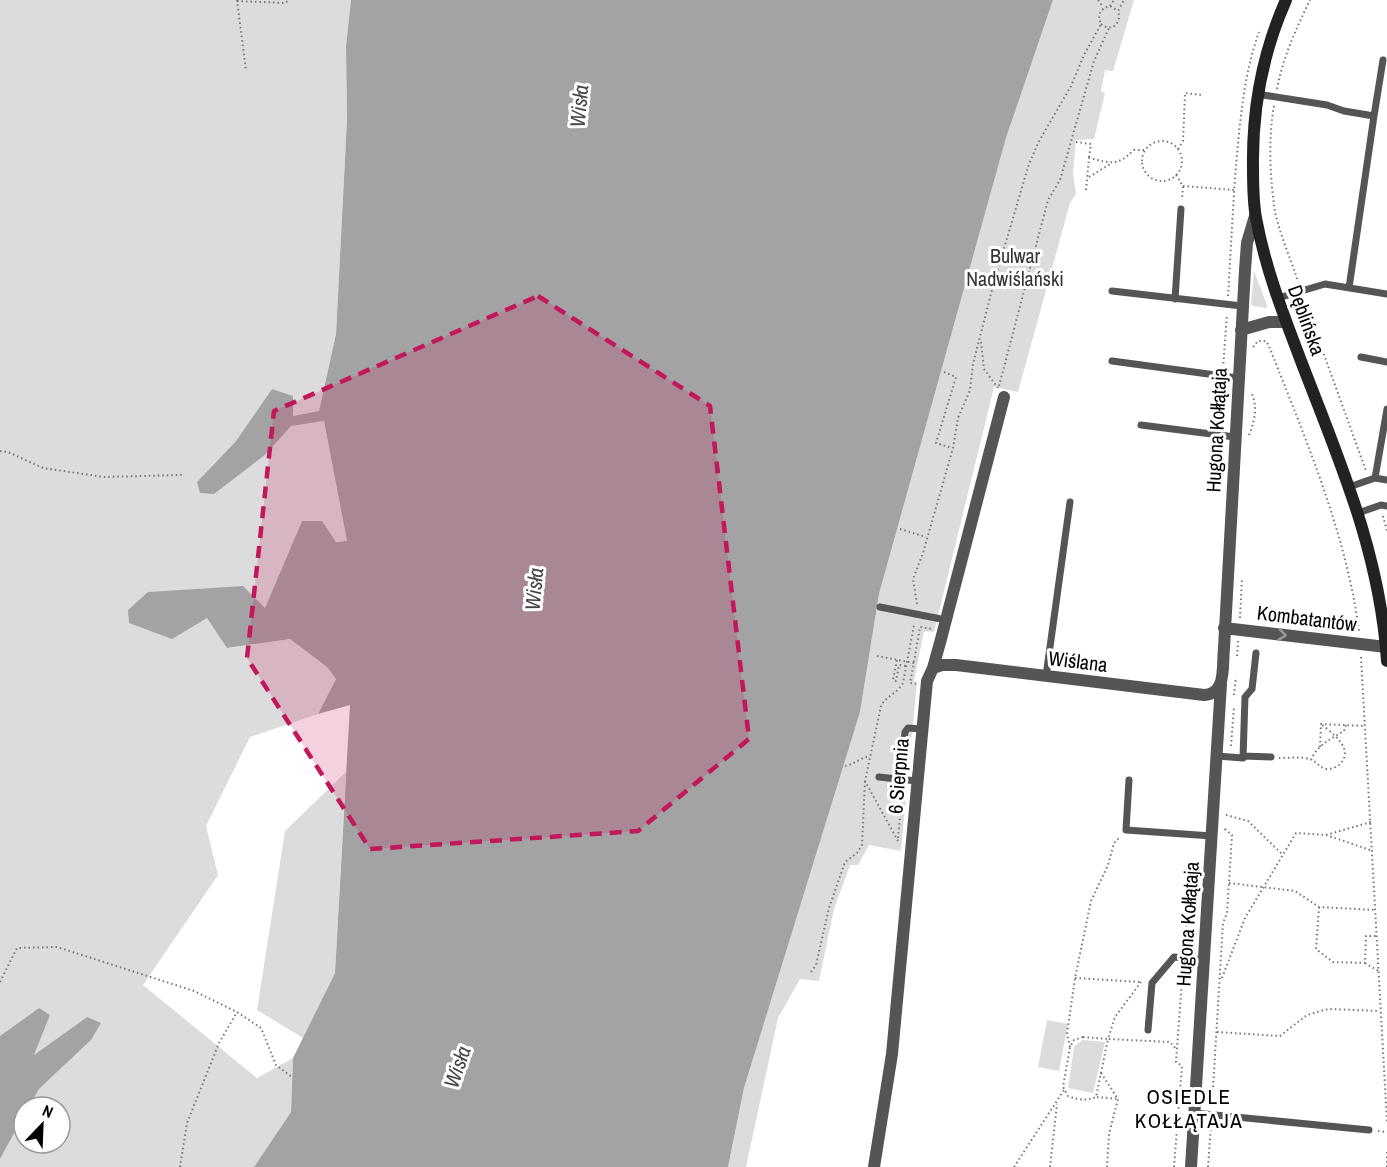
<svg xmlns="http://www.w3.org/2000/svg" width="1387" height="1167" font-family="'Archivo Narrow',sans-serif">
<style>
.green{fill:#dcdcdc}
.water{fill:#a3a3a3}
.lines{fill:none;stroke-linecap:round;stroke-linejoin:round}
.path{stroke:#777;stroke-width:2;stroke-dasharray:1.5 3;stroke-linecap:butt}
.lane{stroke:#555;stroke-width:7}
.street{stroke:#555;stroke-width:12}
.secondary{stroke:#222;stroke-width:12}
.oneway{stroke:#999}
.marked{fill:#c2185b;fill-opacity:0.2;stroke:#c2185b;stroke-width:4.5;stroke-dasharray:12 8;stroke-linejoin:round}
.labels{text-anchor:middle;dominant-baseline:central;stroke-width:6;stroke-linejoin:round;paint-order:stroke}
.park-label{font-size:20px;fill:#333;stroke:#fff}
.street-label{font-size:20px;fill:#000;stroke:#fff}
.water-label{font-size:21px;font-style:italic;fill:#444;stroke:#fff}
.neighbourhood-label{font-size:21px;letter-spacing:1.5px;fill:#000;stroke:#fff}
</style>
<rect width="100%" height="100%" fill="#fff"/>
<path class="green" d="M 0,0 L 351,0 L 346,46 L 347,120 L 336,334 L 319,411 L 293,416 L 272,389 L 236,441 L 197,482 L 266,454 L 291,426 L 324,421 L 347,541 L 337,542 L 302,521 L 265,608 L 207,618 L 228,648 L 290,639 L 327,667 L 336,679 L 318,714 L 250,737 L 206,826 L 218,875 L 143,985 L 257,1078 L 293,1058 L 291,1112 L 254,1167 L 0,1167 L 0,1159 L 24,1115 L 24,1143 L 60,1143 L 60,1107 L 29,1107 L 39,1089 L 91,1040 L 87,1017 L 33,1056 L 50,1015 L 39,1008 L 0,1036 Z
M 1053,0 L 1134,0 L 1113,71 L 1105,70 L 1101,91 L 1105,93 L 1094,139 L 1076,140 L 1073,173 L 1076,194 L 1070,203 L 1018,392 L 994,387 L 934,632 L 924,631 L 914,681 L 917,682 L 901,851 L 869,845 L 858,865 L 850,865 L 834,909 L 819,981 L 800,979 L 778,1018 L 746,1167 L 728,1167 L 744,1088 L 860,712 L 879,594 L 1006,138 Z
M 1254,271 L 1267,305 L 1266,308 L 1253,306 L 1251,304 Z
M 346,772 L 335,973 L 303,1038 L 257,1010 L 285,831 Z
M 1047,1020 L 1068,1024 L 1059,1071 L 1038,1067 Z
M 1082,1040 L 1105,1042 L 1093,1093 L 1068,1088 L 1074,1047 Z"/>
<path class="water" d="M 351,0 L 1053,0 L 1006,138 L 879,594 L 860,712 L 744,1088 L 728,1167 L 254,1167 L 291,1112 L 293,1058 L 335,973 L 350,705 L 318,714 L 336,679 L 327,667 L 290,639 L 227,648 L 207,618 L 172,639 L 129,623 L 128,610 L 148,592 L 243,586 L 265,608 L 302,521 L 322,521 L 336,542 L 347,541 L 324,421 L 291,426 L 266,454 L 214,494 L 200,493 L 197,482 L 236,441 L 272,389 L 293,396 L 293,416 L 319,411 L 336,334 L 347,120 L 346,46 Z
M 39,1008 L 50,1015 L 34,1055 L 87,1017 L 101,1023 L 91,1040 L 39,1089 L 29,1107 L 24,1107 L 24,1115 L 0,1159 L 0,1036 Z"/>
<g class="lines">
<path class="path" d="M 237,0 L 246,71
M 1098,0 L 1103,7
M 237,1 L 285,3 L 289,0
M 1110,6 L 1114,0
M 1101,24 C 1112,33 1122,23 1118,11 L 1124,0
M 1277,89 C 1283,57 1296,29 1310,0
M 1274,106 C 1268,140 1270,178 1275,212 C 1280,235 1291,259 1298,282
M1142 161a20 20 0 1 1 40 0a20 20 0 1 1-40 0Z
M 1076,142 L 1091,144 L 1089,158
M 1178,149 L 1183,141 L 1185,93 L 1202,95
M 1176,175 L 1183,186 L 1182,200
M 1089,177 L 1112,163
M 1183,186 L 1234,190
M 1086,190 L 1089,158 C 1112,163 1116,167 1134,150 L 1145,150
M 974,282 L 993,286
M 1228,296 C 1231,249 1233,201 1237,154 C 1241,112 1245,71 1259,32
M 1304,299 L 1366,471
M 981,342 L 984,369 L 998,388
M 1253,347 L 1258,341 L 1266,341 L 1269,346 C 1305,438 1346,532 1359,631
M 1223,368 L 1227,314
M 944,372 L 956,377 L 936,443 L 952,448
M 999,386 L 1048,200 L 1060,180 L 1094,61 L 1109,28
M 1249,435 C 1255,420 1258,406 1251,392
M 0,451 L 8,452 L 43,468 L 104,477 L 182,475
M 1383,516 L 1387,531
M 900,529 L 926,537
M 917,604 L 913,579 L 923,553 L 953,448 L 958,418 L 970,390 L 973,364 L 993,286 L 1028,167 L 1038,143 L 1071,86 L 1084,55 L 1101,24 C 1097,14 1100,9 1110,6 L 1118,11
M 1240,618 L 1242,578
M 877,656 L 914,663 L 910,683 L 916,684
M 1237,656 L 1238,641
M 1361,657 L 1387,1122
M 897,660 L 893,680 L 896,681 L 899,665 L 906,666
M 914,662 L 920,627 L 932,629
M 1234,695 L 1236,677
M 1231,746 L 1234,707
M 1320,747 L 1321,724 L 1365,726
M 1279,758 C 1288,758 1304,756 1312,760 C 1318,763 1320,768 1327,769 C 1332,769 1337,767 1340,764 C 1355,749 1332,733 1321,724
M 1311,760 C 1317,745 1331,739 1344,731 L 1346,725
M 845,766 C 855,764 860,758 870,756
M 1226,815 L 1248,821 L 1283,855
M 1326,835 L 1373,851
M 898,838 L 901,808
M 898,841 L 865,781 L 881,706 C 886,696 898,693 903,683 L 914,625
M 1229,883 L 1295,891 L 1319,907 L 1376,910
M 1319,907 L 1316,949 L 1333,962 L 1365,963 L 1366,936 L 1377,936
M 1185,949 L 1189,881 L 1196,875
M 1365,963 L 1380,972
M 811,972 L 816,965 L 829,908 L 845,862 L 857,853 L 862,845 L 865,781
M 1075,978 L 1140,982
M 1222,978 L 1245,918 L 1296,833 L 1326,835 L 1371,822
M 0,982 L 17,948 L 57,947 L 194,991 L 237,1012 L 261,1028 L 276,1065 L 292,1077
M 1141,982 L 1115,1017 L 1108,1039 L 1170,1042 L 1177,1050
M 1217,1032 L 1280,1036 L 1307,1015 L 1328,1009 L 1380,1011
M 1083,1037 L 1108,1039 L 1096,1097 C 1086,1101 1079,1100 1068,1096 L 1063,1087 L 1070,1047 L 1074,1040 Z
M 1070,1047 L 1067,1034 L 1075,978 L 1091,901 L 1108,865 L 1114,843 L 1120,837
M 1101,1073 L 1118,1099 L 1109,1134 L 1107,1167
M 1097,1097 L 1118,1099
M 1212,1105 L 1223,923 L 1227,913 L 1232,835 L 1225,829 L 1226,827
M 1378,1131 L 1387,1132
M 180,1167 L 187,1123 L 219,1043 L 237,1012
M 1014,1167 L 1064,1090
M 1050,1167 L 1057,1104
M 1174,1167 L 1182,1066 L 1176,1062 L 1183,967
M 1208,1167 L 1211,1125
M 1387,1167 L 1387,1149"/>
<path class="lane" d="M 1257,94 L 1327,105 L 1344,111 L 1374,116 L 1349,288
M 1374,116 L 1383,60
M 1112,291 L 1242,306
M 1278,298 L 1325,284 L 1387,294
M 1175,299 L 1181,209
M 1361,357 L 1387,362
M 1112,361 L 1238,378
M 1141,425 L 1235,437
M 1375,478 L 1387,409
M 1349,487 L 1375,478 L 1387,480
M 1358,513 L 1381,505 L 1387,506
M 880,607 L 946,620
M 1046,676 L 1070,502
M 1217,756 L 1243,758 L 1245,697 L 1252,689 L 1256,653
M 1243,756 L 1271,757
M 879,777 L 917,781
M 900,779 L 905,732 L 908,728 L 922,729
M 1129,780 L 1126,830 L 1212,836
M 1148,1030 L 1152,983 L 1174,957 L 1203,960
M 1194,1113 L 1369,1130"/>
<path class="street" d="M 1241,330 L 1269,322 L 1286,322
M 1224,628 L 1386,647
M 933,668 L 942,665 L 956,665 L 1204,695 C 1227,694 1222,666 1224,648 L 1245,270 L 1247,243 L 1255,216
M 874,1167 L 892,1054 L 927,681 L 933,668 L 941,639 L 1004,397
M 1191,1167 L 1221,684"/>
<path class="secondary" d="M 1286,0 C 1262,54 1252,108 1253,168 C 1253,184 1253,201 1256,218 C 1265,267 1283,314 1301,361 C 1339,460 1380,552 1387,661"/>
</g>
<defs><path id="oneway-chevron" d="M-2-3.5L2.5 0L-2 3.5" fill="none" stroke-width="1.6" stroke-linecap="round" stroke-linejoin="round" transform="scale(1.5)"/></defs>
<use class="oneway" href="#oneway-chevron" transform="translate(1282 635) rotate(7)"/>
<path class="marked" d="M 538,296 L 710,406 L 749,739 L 638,831 L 370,849 L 247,658 L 274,411 Z"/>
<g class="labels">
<g class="park-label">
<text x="1015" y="255">Bulwar<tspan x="1015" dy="23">Nadwiślański</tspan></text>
</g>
<g class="street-label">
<text transform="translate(1307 320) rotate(70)">Dęblińska</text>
<text transform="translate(1216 430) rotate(-87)">Hugona Kołłątaja</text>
<text transform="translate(1307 618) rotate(7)">Kombatantów</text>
<text transform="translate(1078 661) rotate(7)">Wiślana</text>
<text transform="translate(898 776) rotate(-85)">6 Sierpnia</text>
<text transform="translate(1187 924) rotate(-86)">Hugona Kołłątaja</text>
</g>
<g class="water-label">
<text transform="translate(579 106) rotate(-85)">Wisła</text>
<text transform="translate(534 589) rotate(-85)">Wisła</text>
<text transform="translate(457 1067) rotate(-71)">Wisła</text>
</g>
<g class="neighbourhood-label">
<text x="1189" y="1096">OSIEDLE<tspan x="1189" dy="24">KOŁŁĄTAJA</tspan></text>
</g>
</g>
<g transform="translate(42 1125) rotate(23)"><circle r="28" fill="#ffffff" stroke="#999999" stroke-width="1.5"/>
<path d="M0-4.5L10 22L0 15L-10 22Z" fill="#000000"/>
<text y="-9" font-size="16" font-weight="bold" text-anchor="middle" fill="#000000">N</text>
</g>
</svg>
